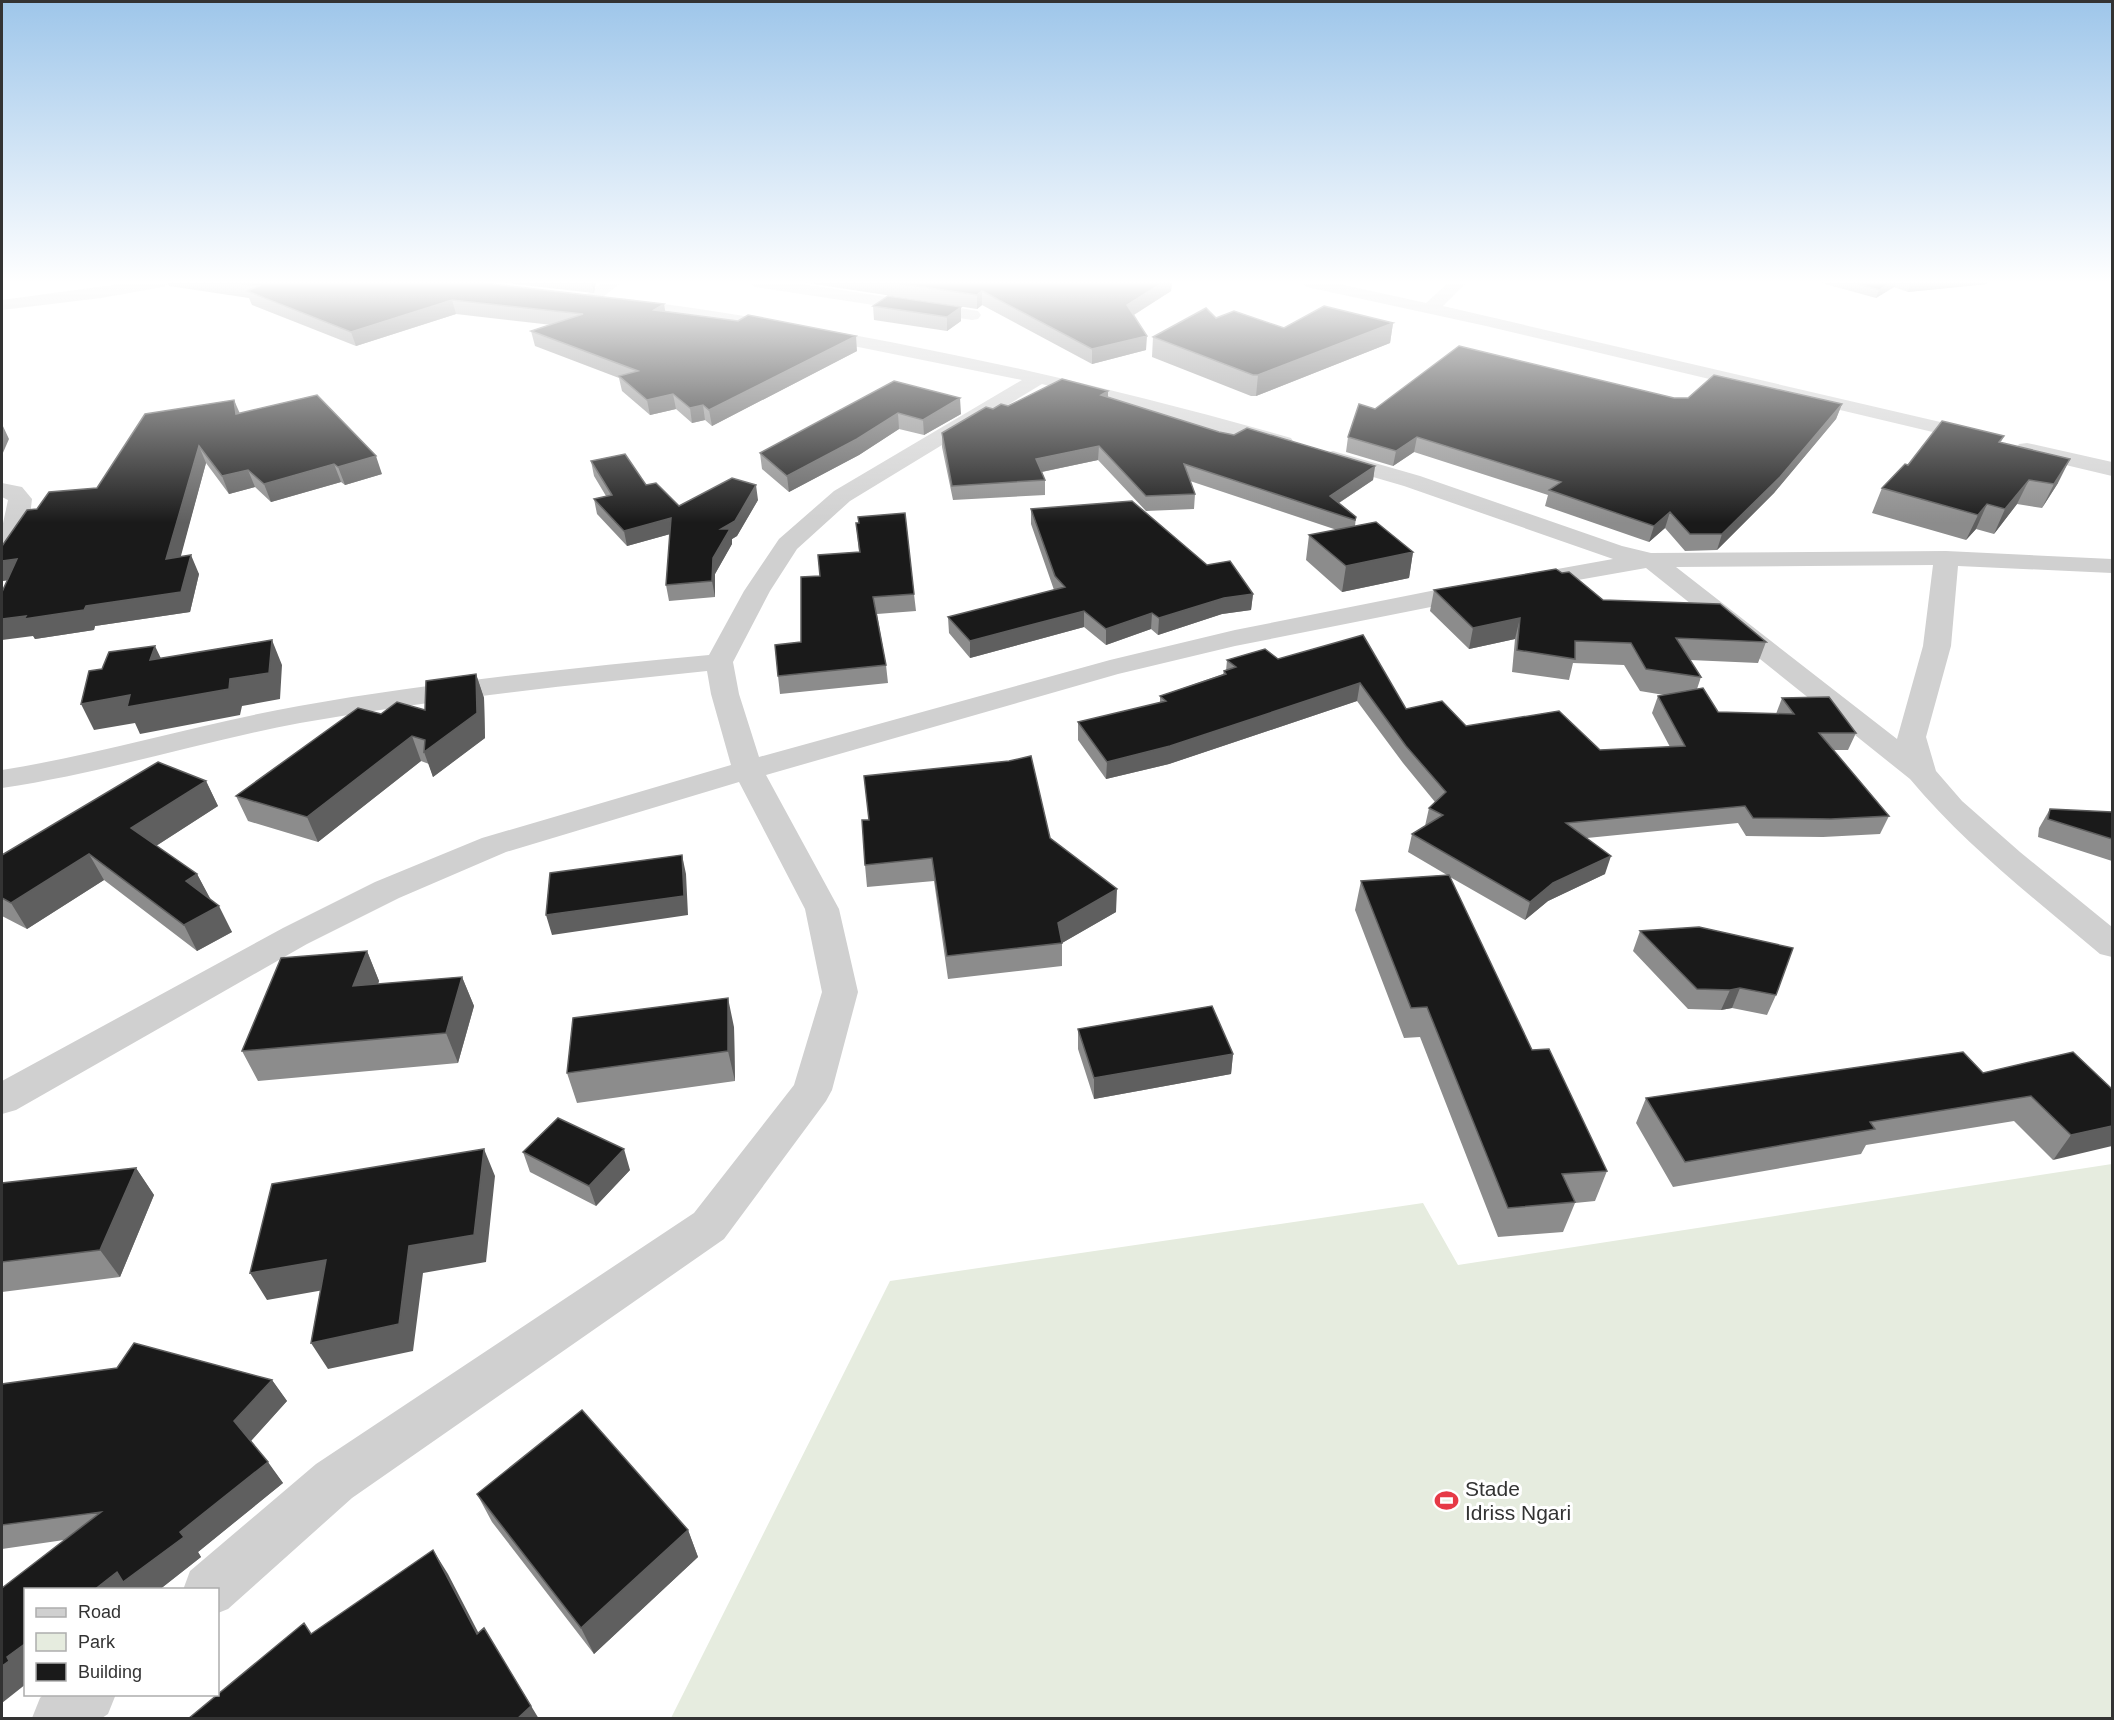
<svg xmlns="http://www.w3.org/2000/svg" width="2114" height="1720" font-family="Arial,sans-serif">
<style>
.green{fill:#e6ecdf}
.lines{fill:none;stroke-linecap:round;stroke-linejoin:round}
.minor{fill:#d0d0d0;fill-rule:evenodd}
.wall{fill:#8c8c8c}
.shaded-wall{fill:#5f5f5f}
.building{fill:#1a1a1a;stroke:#5f5f5f;stroke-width:1.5}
.labels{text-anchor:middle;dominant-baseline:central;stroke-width:6;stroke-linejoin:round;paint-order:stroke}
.near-poi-label{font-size:21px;fill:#333;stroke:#fff;text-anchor:start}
</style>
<rect width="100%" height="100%" fill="#fff"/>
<path class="green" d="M 2112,1164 L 2112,1718 L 671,1718 L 890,1281 L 1423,1203 L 1458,1265 Z"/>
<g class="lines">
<path class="minor" d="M 134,282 L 171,282 L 163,287 L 101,298 L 2,310 L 2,300 Z
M 603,282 L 622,282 L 595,303 L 583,303 L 580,299 Z
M 747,282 L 789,282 L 972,310 L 978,311 L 981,315 L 978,319 L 972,320 L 755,287 Z
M 1299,282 L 1331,282 L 1426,303 L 1449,282 L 1467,282 L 1443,306 L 1979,431 L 1987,432 L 1990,437 L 1987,442 L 1979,443 L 1486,326 L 1307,287 Z
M 621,298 C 848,328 1070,375 1291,438 L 1294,443 L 1291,448 L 1283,449 L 1042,384 L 850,501 L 797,549 L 770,591 L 733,662 L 739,694 L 759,757 L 1110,660 L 1235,630 L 1476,582 L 1485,585 L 1489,590 L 1485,595 L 1476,598 L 1235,646 L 1118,674 L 766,775 L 839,909 L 858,992 L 832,1090 L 826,1101 L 724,1239 L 352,1498 L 228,1609 L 218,1613 L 218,1590 L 183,1590 L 190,1571 L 316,1464 L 694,1213 L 794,1085 L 822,992 L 805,909 L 739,782 L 506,852 L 399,898 L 307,944 L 16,1110 L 2,1114 L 2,1081 L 283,928 L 375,882 L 482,838 L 731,765 L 711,694 L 707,671 C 571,685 435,699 300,723 C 200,742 103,773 2,788 L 2,770 C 102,754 199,724 299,706 C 435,682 572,668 709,655 L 744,591 L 779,539 L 834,491 L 1022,380 L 789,333 L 615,307 L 612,303 L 615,299 Z
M 2027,443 L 2112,462 L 2112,476 L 2019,454 L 2016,449 L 2019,444 Z
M 1333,451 L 1420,476 L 1622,546 L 1651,553 L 1946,551 L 2112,559 L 2112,573 L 1958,566 L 1951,646 L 1926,737 L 1936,771 L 1962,801 L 2020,852 L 2112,927 L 2112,957 L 2100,954 C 2034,898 1965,845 1910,779 L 1646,568 L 1527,589 L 1518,586 L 1514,581 L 1518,576 L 1613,559 L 1404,486 L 1325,463 L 1322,458 L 1325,453 ZM 1933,565 L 1923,646 L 1897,739 L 1676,567 Z
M 2,483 L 22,487 L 32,499 L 30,516 L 14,558 L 11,563 L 2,565 L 2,528 L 8,500 L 2,497 Z
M 44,1694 L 116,1694 L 108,1714 L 102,1718 L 32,1718 L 40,1698 Z"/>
</g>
<path class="wall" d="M 167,282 L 476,282 L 664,304 L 665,312 L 857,351 L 712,426 L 705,420 L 692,423 L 676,409 L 650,415 L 622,391 L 619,378 L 535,346 L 531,331 L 552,325 L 456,314 L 356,346 L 252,305 L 249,298 L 169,286 Z
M 497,282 L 596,282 L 594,293 Z
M 801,282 L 1172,282 L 1171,291 L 1134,315 L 1146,350 L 1092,364 L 982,305 L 977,309 Z
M 1818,282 L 1988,282 L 1987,284 L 1908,292 L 1894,287 L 1876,298 Z
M 888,296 L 961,321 L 947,331 L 874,320 L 873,306 Z
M 1216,318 L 1284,328 L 1393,323 L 1390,343 L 1256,396 L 1251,396 L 1152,357 L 1153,337 Z
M 894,381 L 961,414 L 924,435 L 899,429 L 859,455 L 789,492 L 762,469 L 760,453 Z
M 1108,391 L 1108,397 L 1219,432 L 1375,466 L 1373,480 L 1339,503 L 1356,517 L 1355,526 L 1413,552 L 1409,578 L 1342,592 L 1306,560 L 1309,535 L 1337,530 L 1190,481 L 1195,494 L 1194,509 L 1146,511 L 1098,460 L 1042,472 L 1045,480 L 1045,495 L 953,500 L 942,447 L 942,433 L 993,409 Z
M 1674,398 L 1842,404 L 1836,419 L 1774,493 L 1717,550 L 1685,551 L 1665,528 L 1649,542 L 1545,506 L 1548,495 L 1414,452 L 1393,466 L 1346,452 L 1348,437 L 1375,409 Z
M 239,413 L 382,474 L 345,485 L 341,482 L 271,502 L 255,487 L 229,494 L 206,463 L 180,557 L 199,574 L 190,612 L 95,626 L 94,630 L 35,639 L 7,580 L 2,581 L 37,509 L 97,488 Z
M 2004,436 L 2001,442 L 2058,483 L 2042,508 L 2017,504 L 1994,534 L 1976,529 L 1966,540 L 1872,513 L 1882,488 L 1908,465 Z
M 591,461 L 646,485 L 679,506 L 758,500 L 737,536 L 732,539 L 732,544 L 715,574 L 715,597 L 669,601 L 666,585 L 670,534 L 627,546 L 597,514 L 594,499 L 606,496 L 594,476 Z
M 1031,509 L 1207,565 L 1253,594 L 1251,610 L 1222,614 L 1158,635 L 1151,629 L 1106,645 L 1084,627 L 970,658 L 949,633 L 948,617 L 1054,590 L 1031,524 Z
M 858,517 L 914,594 L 916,611 L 877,614 L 886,665 L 888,683 L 780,694 L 778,676 L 801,642 L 820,576 L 859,552 L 856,523 L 859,523 Z
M 1562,573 L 1603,600 L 1766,642 L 1758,663 L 1690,660 L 1701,677 L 1697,689 L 1718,712 L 1776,714 L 1782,698 L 1856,733 L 1848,750 L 1833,750 L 1889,816 L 1880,834 L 1823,837 L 1746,836 L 1738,823 L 1587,838 L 1605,874 L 1548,901 L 1525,920 L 1450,877 L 1532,1050 L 1607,1171 L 1595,1201 L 1575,1203 L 1563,1232 L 1498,1237 L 1420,1037 L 1404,1038 L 1355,910 L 1361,881 L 1447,875 L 1408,852 L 1412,834 L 1425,826 L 1429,808 L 1435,802 L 1403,763 L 1357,701 L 1169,764 L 1106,779 L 1078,740 L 1078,722 L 1160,703 L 1160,696 L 1223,674 L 1224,671 L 1226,671 L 1227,660 L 1278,659 L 1363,635 L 1406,709 L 1466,726 L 1600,750 L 1670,747 L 1652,713 L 1658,696 L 1664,695 L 1640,691 L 1624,665 L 1573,663 L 1569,680 L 1512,672 L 1515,639 L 1469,649 L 1430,611 L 1434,590 Z
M 476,674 L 484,698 L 485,738 L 433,777 L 429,764 L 421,761 L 318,842 L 248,821 L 236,796 L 381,714 L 425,710 Z
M 206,781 L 218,806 L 156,846 L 197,874 L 210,899 L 232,932 L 197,951 L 104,880 L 27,929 L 2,916 L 2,855 Z
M 2050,809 L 2112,812 L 2112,861 L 2038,837 L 2039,828 Z
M 1050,838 L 1116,912 L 1062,943 L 1062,966 L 948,979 L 934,881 L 867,887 L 865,865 Z
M 1640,931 L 1776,995 L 1767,1015 L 1732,1008 L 1721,1010 L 1688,1009 L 1633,951 Z
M 367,951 L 379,981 L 378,984 L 462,977 L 474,1006 L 458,1063 L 258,1081 L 242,1051 Z
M 734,1027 L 735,1081 L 577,1103 L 567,1073 Z
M 1078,1029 L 1233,1054 L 1231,1074 L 1094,1099 L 1078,1049 Z
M 1983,1073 L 2112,1089 L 2053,1160 L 2014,1121 L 1866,1145 L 1861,1154 L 1673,1187 L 1636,1123 L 1646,1098 Z
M 523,1152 L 630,1170 L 596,1206 L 530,1172 Z
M 136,1168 L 154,1195 L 120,1277 L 2,1292 L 2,1183 Z
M 272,1380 L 287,1401 L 251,1441 L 283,1483 L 198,1552 L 201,1557 L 159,1590 L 26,1590 L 64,1540 L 2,1549 L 2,1384 Z
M 477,1494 L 688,1530 L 698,1557 L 594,1654 L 492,1522 Z"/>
<path class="shaded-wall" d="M 592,282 L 596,282 L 594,293 Z
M 1164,282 L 1172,282 L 1171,291 L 1127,319 L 1127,305 Z
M 1891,282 L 1896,282 L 1894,287 L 1876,298 L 1879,290 Z
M 1923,282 L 1988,282 L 1987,284 L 1908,292 L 1911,283 Z
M 982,291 L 982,305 L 977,309 L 977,295 Z
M 452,300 L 456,314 L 356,346 L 351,332 Z
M 664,304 L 666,318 L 654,310 Z
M 961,307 L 961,321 L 947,331 L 947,317 Z
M 1393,323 L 1390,343 L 1256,396 L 1258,375 Z
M 856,336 L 857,351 L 712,426 L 709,410 Z
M 1147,336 L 1146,350 L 1092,364 L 1092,349 Z
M 1108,391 L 1108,404 L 1101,395 Z
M 673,394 L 676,409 L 650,415 L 647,400 Z
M 960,398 L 961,414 L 924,435 L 923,420 Z
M 234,400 L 241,416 L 236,414 Z
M 1842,404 L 1836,419 L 1774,493 L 1717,550 L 1722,534 Z
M 703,405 L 705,420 L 692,423 L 690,408 Z
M 898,413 L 899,429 L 859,455 L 789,492 L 787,476 Z
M 2,424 L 9,439 L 2,455 Z
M 1417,437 L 1414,452 L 1393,466 L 1396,451 Z
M 199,446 L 206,463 L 175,578 L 166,559 Z
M 1099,446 L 1098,460 L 1036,473 L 1036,459 Z
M 376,456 L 382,474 L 345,485 L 338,467 Z
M 2070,459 L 2058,483 L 2042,508 L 2054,484 Z
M 334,464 L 341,482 L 271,502 L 264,484 Z
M 1375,466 L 1373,480 L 1328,510 L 1330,496 Z
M 248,470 L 255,487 L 229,494 L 222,476 Z
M 2029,480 L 2017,504 L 1994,534 L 2005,509 Z
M 756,485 L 758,500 L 737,536 L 732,539 L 732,544 L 715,574 L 715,597 L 712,581 L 713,558 L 721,529 Z
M 1987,504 L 1976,529 L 1966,540 L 1978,515 Z
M 1670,512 L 1665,528 L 1649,542 L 1654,526 Z
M 671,518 L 674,533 L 627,546 L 624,531 Z
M 1413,552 L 1409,578 L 1342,592 L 1346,566 Z
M 191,555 L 199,574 L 190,612 L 95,626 L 94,630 L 35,639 L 33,636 L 2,640 L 2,619 L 86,606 Z
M 17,559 L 27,578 L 2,581 L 2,561 Z
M 1253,594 L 1251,610 L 1222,614 L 1158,635 L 1159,618 L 1224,598 Z
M 1084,611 L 1084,627 L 970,658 L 970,641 Z
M 1152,613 L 1151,629 L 1106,645 L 1106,629 Z
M 1520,618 L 1515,639 L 1469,649 L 1473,628 Z
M 272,640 L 282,665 L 280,699 L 242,706 L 240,715 L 140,734 L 135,723 L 94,730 L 81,704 L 130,695 L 230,679 Z
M 155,646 L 167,671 L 150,660 Z
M 476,674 L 484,698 L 485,738 L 433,777 L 424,752 Z
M 1360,683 L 1357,701 L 1169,764 L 1106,779 L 1107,762 Z
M 412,736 L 421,761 L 318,842 L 307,817 Z
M 206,781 L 218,806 L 145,853 L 131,828 Z
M 89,854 L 104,880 L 27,929 L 11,903 Z
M 682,855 L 686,874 L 688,915 L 552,935 L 546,915 Z
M 1611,856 L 1605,874 L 1548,901 L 1525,920 L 1530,902 L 1553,883 Z
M 197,874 L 211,900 L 186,881 Z
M 1117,889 L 1116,912 L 1062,943 L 1058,923 Z
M 219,906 L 232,932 L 197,951 L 184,925 Z
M 367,951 L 379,981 L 367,1015 L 353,986 Z
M 462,977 L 474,1006 L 458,1063 L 446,1033 Z
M 1740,988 L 1732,1008 L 1721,1010 L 1730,990 Z
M 728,998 L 734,1027 L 735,1081 L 728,1051 Z
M 1233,1054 L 1231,1074 L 1094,1099 L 1094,1078 Z
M 2112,1126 L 2112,1146 L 2053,1160 L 2071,1135 Z
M 484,1149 L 495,1176 L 486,1262 L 423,1273 L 413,1351 L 328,1369 L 311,1343 L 409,1246 Z
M 624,1149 L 630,1170 L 596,1206 L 589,1186 Z
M 136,1168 L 154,1195 L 120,1277 L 100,1250 Z
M 326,1260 L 341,1287 L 267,1300 L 250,1273 Z
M 272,1380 L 287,1401 L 250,1442 L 234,1421 Z
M 268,1462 L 283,1483 L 198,1552 L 201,1557 L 159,1590 L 94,1590 L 117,1572 L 180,1532 Z
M 688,1530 L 698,1557 L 594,1654 L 581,1628 Z
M 433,1550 L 448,1574 L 491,1657 L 477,1634 Z
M 484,1628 L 539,1719 L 517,1719 Z
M 26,1643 L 26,1684 L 2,1703 L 2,1666 L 7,1657 Z"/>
<path class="building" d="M 229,282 L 476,282 L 664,304 L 654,310 L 738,321 L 748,315 L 856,336 L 709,410 L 703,405 L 690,408 L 673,394 L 647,400 L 619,376 L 638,371 L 531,331 L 583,314 L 452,300 L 351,332 L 247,291 L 259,286 Z
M 890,282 L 1164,282 L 1127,305 L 1147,336 L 1092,349 L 982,291 L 977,295 Z
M 1852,282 L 1891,282 L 1879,290 Z
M 888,296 L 961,307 L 947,317 L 873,306 Z
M 1324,306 L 1393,323 L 1258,375 L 1253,375 L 1153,337 L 1206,308 L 1216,318 L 1234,311 L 1284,328 Z
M 1459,346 L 1674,398 L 1688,398 L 1714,375 L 1842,404 L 1780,477 L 1722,534 L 1690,534 L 1670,512 L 1654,526 L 1549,490 L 1561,482 L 1417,437 L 1396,451 L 1348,437 L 1359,404 L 1375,409 Z
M 1062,379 L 1108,391 L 1101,395 L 1219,432 L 1234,435 L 1247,428 L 1375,466 L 1330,496 L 1356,517 L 1355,520 L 1184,464 L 1195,494 L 1146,496 L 1099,446 L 1036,459 L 1045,480 L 952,486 L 942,433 L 986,407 L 993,409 L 1001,404 L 1008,406 Z
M 894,381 L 960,398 L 923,420 L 898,413 L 857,439 L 787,476 L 760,453 Z
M 317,395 L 376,456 L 338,467 L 334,464 L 264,484 L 248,470 L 222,476 L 199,446 L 166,559 L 191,555 L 181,592 L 86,606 L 84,610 L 24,619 L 26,616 L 2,619 L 2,592 L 17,559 L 2,561 L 2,546 L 27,510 L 37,509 L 49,492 L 97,488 L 145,414 L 234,400 L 236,414 Z
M 1942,421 L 2004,436 L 1999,442 L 2070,459 L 2054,484 L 2029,480 L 2005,509 L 1987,504 L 1978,515 L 1882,488 L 1905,464 L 1908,465 Z
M 625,454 L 646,485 L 656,483 L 679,506 L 732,478 L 756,485 L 735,521 L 721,529 L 730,529 L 713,558 L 712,581 L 666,585 L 671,518 L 624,531 L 594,499 L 612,495 L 591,461 Z
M 1132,501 L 1207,565 L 1230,561 L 1253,594 L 1224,598 L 1159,618 L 1152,613 L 1106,629 L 1084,611 L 970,641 L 948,617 L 1065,587 L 1055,576 L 1031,509 Z
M 905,513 L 914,594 L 873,597 L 886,665 L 778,676 L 775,645 L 801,642 L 801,577 L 820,576 L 818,555 L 860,552 L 856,523 L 859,523 L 858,517 Z
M 1376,522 L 1413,552 L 1346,566 L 1309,535 Z
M 1556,569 L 1562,573 L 1569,572 L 1603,600 L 1720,604 L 1766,642 L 1676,638 L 1701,677 L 1646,669 L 1631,643 L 1575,641 L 1575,659 L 1517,650 L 1520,618 L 1473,628 L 1434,590 Z
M 1363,635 L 1406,709 L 1442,701 L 1466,726 L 1559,711 L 1600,750 L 1685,746 L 1658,696 L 1703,688 L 1718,712 L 1794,714 L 1782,698 L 1829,697 L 1856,733 L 1819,733 L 1889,816 L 1831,819 L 1753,818 L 1745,806 L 1566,823 L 1611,856 L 1553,883 L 1530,902 L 1412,834 L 1443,815 L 1429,808 L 1446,792 L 1406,746 L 1360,683 L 1170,746 L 1107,762 L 1078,722 L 1166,701 L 1160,696 L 1226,674 L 1224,671 L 1236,667 L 1227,660 L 1265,649 L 1278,659 Z
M 272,640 L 269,673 L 230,679 L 229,689 L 127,707 L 130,695 L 81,704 L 89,671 L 102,669 L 109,652 L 155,646 L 150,660 Z
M 476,674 L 477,713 L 424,752 L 425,740 L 412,736 L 307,817 L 236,796 L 358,708 L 381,714 L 397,702 L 425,710 L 426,681 Z
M 1031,756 L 1050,838 L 1117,889 L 1058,923 L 1062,943 L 947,956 L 932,858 L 865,865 L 862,820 L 869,820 L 864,776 L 1009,761 Z
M 158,762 L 206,781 L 131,828 L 197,874 L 186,881 L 219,906 L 184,925 L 89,854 L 11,903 L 2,898 L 2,855 Z
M 2050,809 L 2112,812 L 2112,839 L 2048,819 Z
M 682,855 L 684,896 L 546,915 L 550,873 Z
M 1449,875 L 1532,1050 L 1549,1049 L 1607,1171 L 1562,1174 L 1575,1202 L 1508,1208 L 1427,1007 L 1411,1008 L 1361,881 Z
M 1699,927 L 1793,948 L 1776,995 L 1740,988 L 1730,990 L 1697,989 L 1640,931 Z
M 367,951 L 353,986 L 462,977 L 446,1033 L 242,1051 L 281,958 Z
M 728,998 L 728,1051 L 567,1073 L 573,1018 Z
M 1212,1006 L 1233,1054 L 1094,1078 L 1078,1029 Z
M 1963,1052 L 1983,1073 L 2073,1052 L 2112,1089 L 2112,1126 L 2071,1135 L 2031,1096 L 1870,1122 L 1875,1129 L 1685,1162 L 1646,1098 Z
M 558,1118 L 624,1149 L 589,1186 L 523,1152 Z
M 484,1149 L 474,1235 L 409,1246 L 399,1324 L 311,1343 L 326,1260 L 250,1273 L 272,1184 Z
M 136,1168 L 100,1250 L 2,1262 L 2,1183 Z
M 134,1343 L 272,1380 L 234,1421 L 268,1462 L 180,1532 L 184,1537 L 123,1582 L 117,1572 L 94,1590 L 26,1590 L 26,1643 L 7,1657 L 9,1661 L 2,1666 L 2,1588 L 101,1512 L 2,1525 L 2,1384 L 117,1368 Z
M 582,1410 L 688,1530 L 581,1628 L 477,1494 Z
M 433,1550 L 477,1634 L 484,1628 L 531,1706 L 517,1719 L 188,1719 L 304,1623 L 311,1634 Z"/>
<linearGradient id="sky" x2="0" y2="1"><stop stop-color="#9ec6ea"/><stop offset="0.54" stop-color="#fff"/><stop offset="1" stop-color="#fff" stop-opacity="0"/></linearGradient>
<rect width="2114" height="523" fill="url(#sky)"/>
<defs>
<symbol id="stadium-bare" viewBox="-9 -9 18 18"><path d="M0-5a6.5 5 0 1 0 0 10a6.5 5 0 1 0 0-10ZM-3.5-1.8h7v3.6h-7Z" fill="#e63946" stroke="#fff" stroke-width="2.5" paint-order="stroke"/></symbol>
</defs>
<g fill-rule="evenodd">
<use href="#stadium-bare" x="1430" y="1484" width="33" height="33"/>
</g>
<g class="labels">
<g class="near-poi-label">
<text x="1465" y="1488">Stade<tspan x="1465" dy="24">Idriss Ngari</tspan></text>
</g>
</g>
<rect width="2114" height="1720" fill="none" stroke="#333333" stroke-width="6"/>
<rect x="24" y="1588" width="195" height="108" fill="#ffffff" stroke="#adadad" stroke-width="1.5"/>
<rect x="36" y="1608" width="30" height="9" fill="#d0d0d0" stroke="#adadad" stroke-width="1.5"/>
<text x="78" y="1618" font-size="18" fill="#333333">Road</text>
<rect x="36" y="1633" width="30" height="18" fill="#e6ecdf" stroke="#adadad" stroke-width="1.5"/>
<text x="78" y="1648" font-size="18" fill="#333333">Park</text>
<rect x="36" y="1663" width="30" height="18" fill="#1a1a1a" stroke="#adadad" stroke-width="1.5"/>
<text x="78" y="1678" font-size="18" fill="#333333">Building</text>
</svg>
